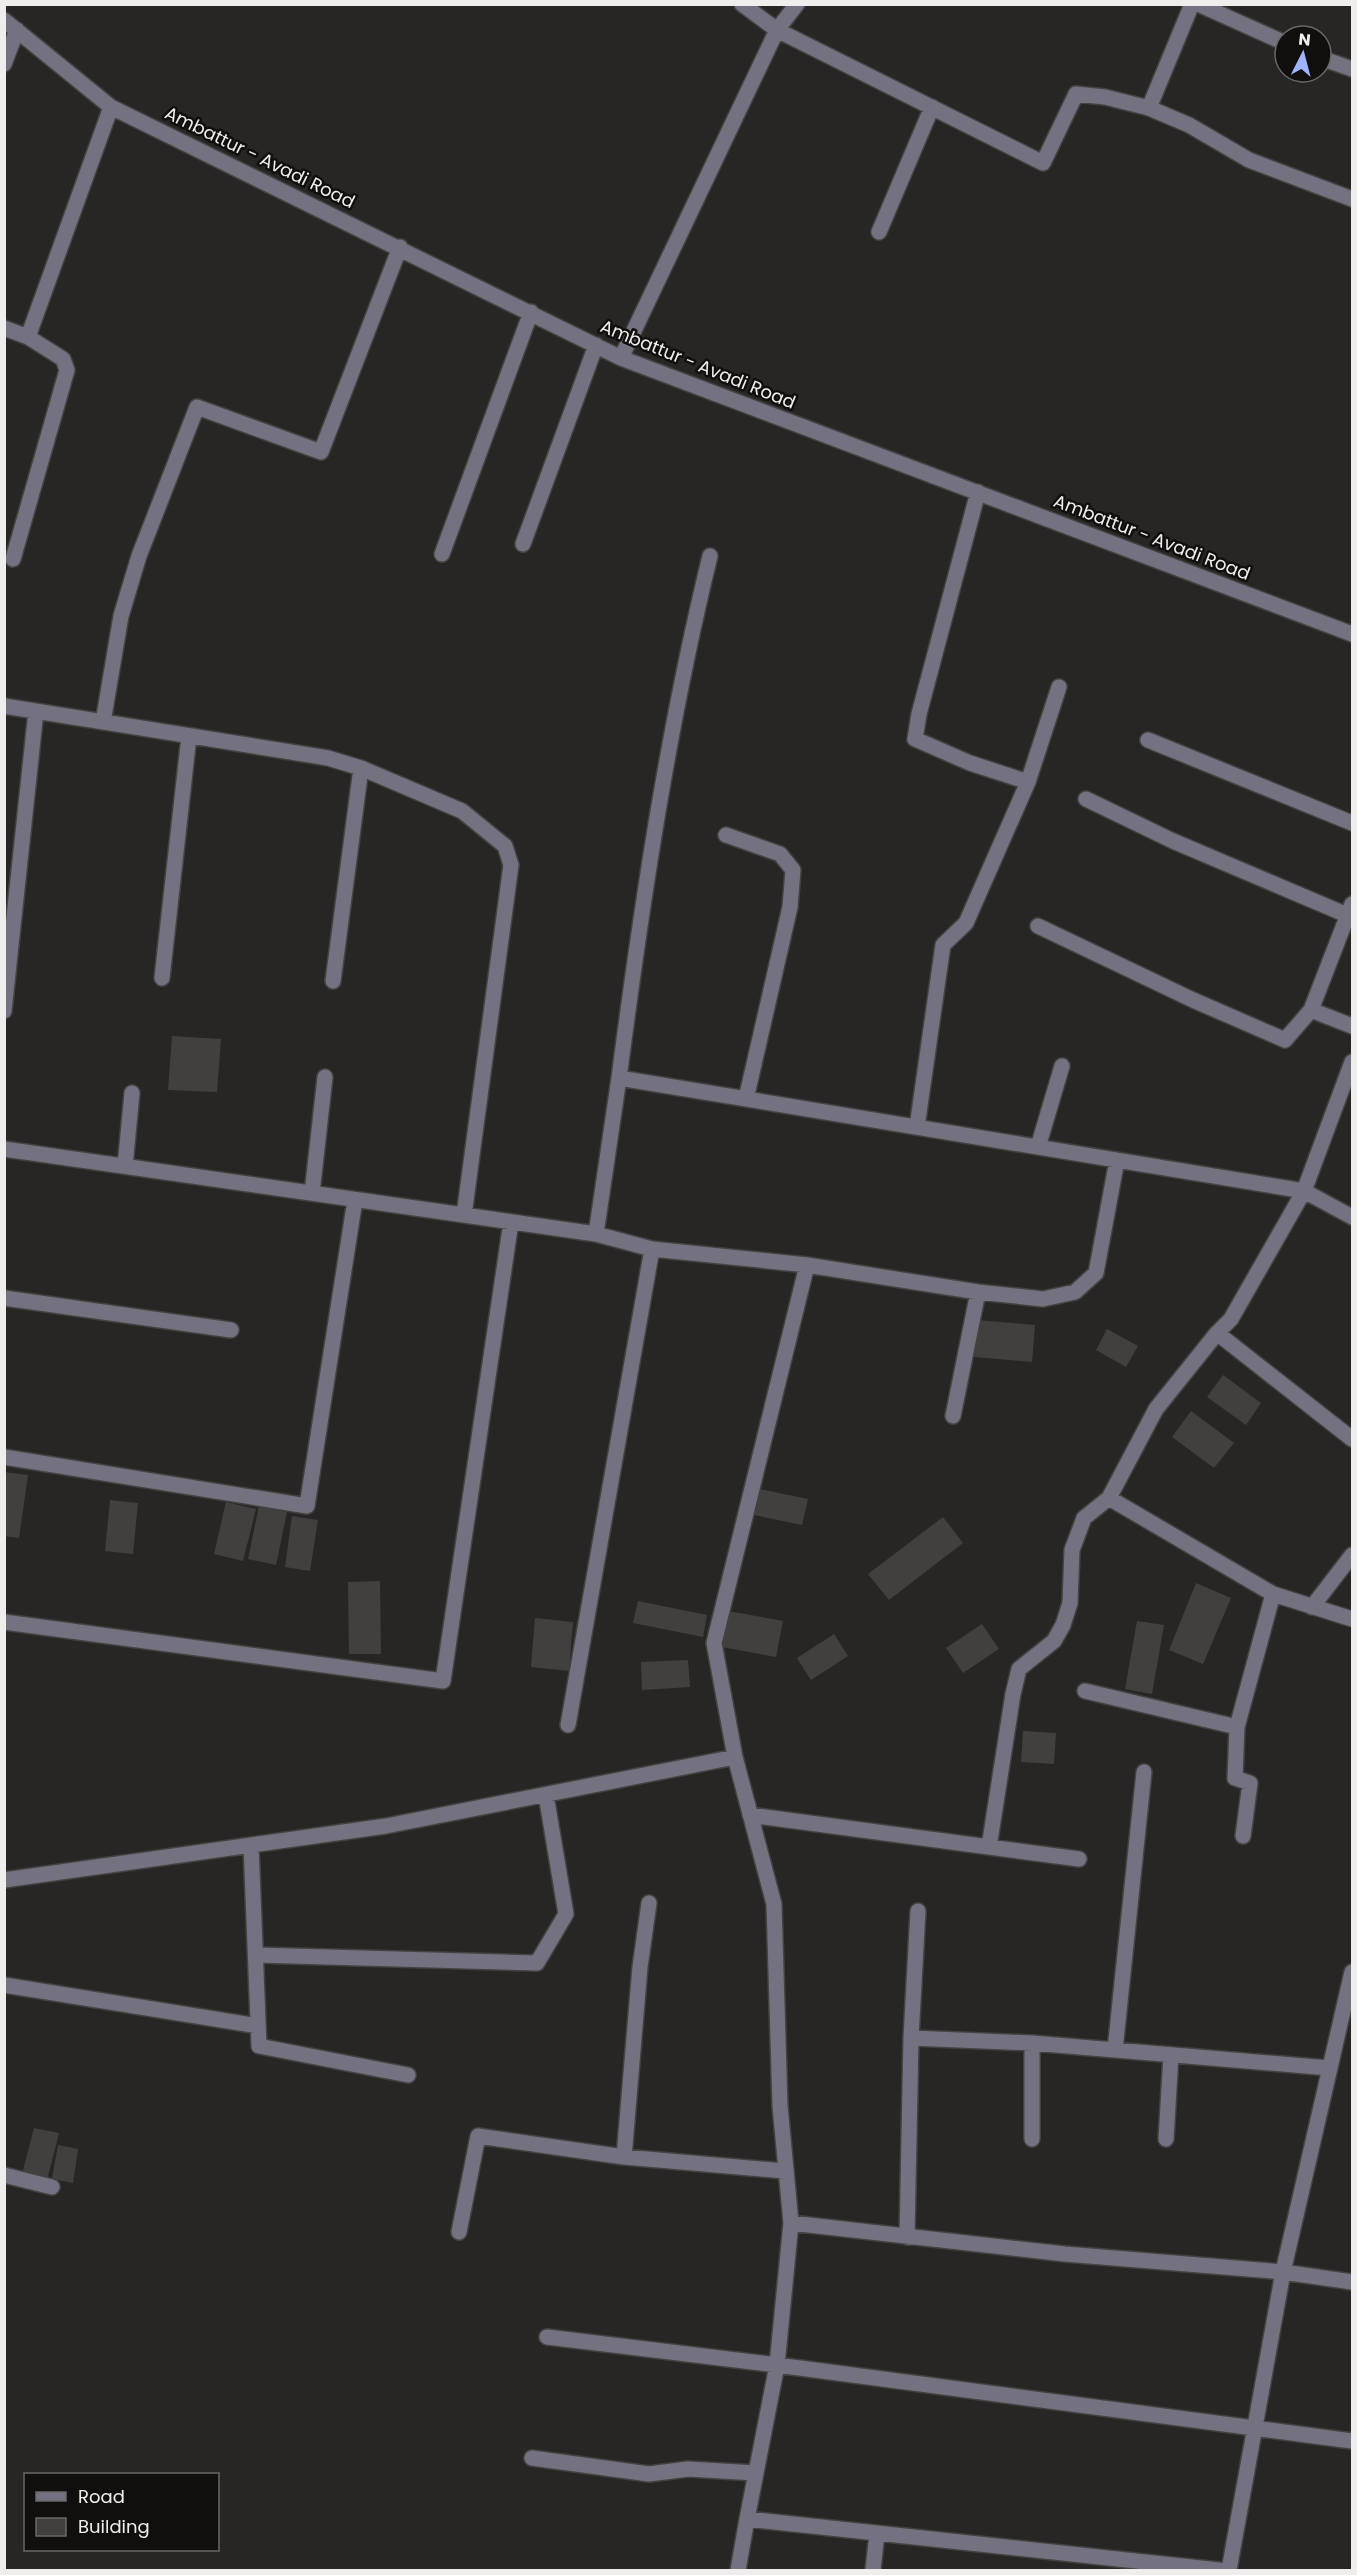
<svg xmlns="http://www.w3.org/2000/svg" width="1357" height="2575" font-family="Poppins,sans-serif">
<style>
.building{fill:#42403e}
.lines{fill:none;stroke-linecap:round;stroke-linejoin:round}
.minor-casing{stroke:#444241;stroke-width:18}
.minor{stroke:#747180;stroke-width:15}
.labels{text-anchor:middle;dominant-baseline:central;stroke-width:5;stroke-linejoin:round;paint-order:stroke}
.street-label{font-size:18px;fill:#f0eeed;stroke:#100f0e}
</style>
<rect width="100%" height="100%" fill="#282625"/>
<path class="building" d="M 172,1036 L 221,1039 L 217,1092 L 168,1090 Z
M 977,1320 L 1035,1325 L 1032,1362 L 974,1357 Z
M 1107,1329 L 1138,1346 L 1126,1367 L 1096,1350 Z
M 1223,1375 L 1261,1403 L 1246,1425 L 1207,1397 Z
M 1191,1411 L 1234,1443 L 1214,1468 L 1172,1437 Z
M 4,1472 L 28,1475 L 19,1538 L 4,1536 Z
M 760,1489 L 808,1499 L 802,1525 L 754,1515 Z
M 110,1500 L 138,1503 L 133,1554 L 105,1551 Z
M 226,1502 L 256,1509 L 243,1561 L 214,1554 Z
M 259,1506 L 287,1512 L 276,1565 L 248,1559 Z
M 292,1516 L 318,1520 L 310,1571 L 285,1567 Z
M 943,1517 L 963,1543 L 889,1600 L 868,1574 Z
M 380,1581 L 381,1654 L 349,1654 L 348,1582 Z
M 1196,1583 L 1231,1598 L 1203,1664 L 1169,1650 Z
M 638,1601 L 707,1615 L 703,1637 L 633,1623 Z
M 728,1611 L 783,1621 L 776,1657 L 722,1647 Z
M 535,1618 L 573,1622 L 569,1671 L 531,1667 Z
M 1137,1621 L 1164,1625 L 1152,1694 L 1125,1689 Z
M 982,1624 L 999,1649 L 963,1673 L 946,1648 Z
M 834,1634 L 848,1656 L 811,1680 L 797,1658 Z
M 688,1660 L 690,1687 L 642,1690 L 641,1662 Z
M 1023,1731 L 1056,1733 L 1054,1764 L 1021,1762 Z
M 34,2128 L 59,2133 L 47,2180 L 22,2174 Z
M 58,2145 L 78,2149 L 73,2183 L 52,2179 Z"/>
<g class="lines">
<defs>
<path id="minor" d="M 742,4 L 777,30 L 1043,163 L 1076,94 L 1105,97 L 1149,108 L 1189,125 L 1249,160 L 1352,199
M 1198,4 L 1285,43
M 4,20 L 111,107 L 621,358 L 1352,634
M 1321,58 L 1352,69
M 4,64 L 17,30
M 1149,108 L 1192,4
M 879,232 L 932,107
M 4,328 L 28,337 L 111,107
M 621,358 L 777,30 L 797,4
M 523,544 L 596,345
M 442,554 L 531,312
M 13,559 L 67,370 L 63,359 L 28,337
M 4,706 L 328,758 L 361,768 L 462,811 L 505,846 L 511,865 L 464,1215
M 103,722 L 121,616 L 139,556 L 197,407 L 321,452 L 400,247
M 1148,740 L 1352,823
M 1028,782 L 1059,687
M 1086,799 L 1173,841 L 1347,915
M 726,835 L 780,854 L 793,870 L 790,907 L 746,1099
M 1038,926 L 1193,1000 L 1285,1040 L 1311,1010 L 1352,904
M 162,978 L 189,736
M 333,981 L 361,768
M 1311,1010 L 1352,1026
M 4,1011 L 36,711
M 619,1078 C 642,902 668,728 710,556
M 917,1127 L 943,945 L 966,923 L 1028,782 L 970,763 L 915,739 L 919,714 L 978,492
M 1038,1147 L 1062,1066
M 4,1149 L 596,1234 L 619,1078 L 1304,1191 L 1352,1062
M 125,1166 L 132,1093
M 312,1193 L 325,1077
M 596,1234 L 652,1249 L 807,1265 L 978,1292 L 1043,1299 L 1075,1292 L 1096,1273 L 1117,1160
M 4,1298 L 231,1330
M 1217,1333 L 1352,1439
M 953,1416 L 978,1292
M 4,1457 L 307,1506 L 355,1200
M 1109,1498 L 1273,1594 L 1352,1619
M 1312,1607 L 1352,1555
M 4,1622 L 443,1681 L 511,1222
M 1085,1691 L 1237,1727 L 1235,1778 L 1250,1783 L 1243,1836
M 568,1725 L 652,1249
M 1237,1727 L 1273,1594
M 750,1815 L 1079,1859
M 251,1845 L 259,2046 L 408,2075
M 989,1847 L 1013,1694 L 1019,1669 L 1054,1641 L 1063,1625 L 1070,1603 L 1072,1550 L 1084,1518 L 1109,1498 L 1156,1409 L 1217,1333 L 1231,1319 L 1304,1191 L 1352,1217
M 4,1880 L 386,1826 L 735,1757
M 257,1955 L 537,1963 L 566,1914 L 546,1795
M 4,1985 L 258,2026
M 911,2038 L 1032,2043 L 1329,2068
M 1032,2043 L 1032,2139
M 1115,2050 L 1144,1772
M 1166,2139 L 1171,2055
M 624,2157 L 640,1967 L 649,1903
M 4,2175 L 52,2187
M 791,2223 L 780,2106 L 774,1904 L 735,1757 L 714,1643 L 807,1265
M 459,2232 L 478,2136 L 624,2157 L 784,2171
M 907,2237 L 911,2038 L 918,1911
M 547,2337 L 777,2365 L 791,2223 L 1065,2254 L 1283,2272 L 1352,2282
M 532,2458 L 649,2474 L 688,2469 L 756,2473
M 747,2519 L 777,2365 L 1352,2441
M 738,2570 L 747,2519 L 1219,2570
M 873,2570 L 877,2533
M 1229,2570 L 1283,2272 L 1352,1972"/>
</defs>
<use href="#minor" class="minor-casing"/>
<use href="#minor" class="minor"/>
</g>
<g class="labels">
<g class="street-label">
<text transform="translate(260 157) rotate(26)">Ambattur - Avadi Road</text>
<text transform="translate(698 364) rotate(22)">Ambattur - Avadi Road</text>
<text transform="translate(1152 537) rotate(21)">Ambattur - Avadi Road</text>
</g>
</g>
<rect width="1357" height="2575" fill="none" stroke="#f0eeed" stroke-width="12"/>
<rect x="24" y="2473" width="195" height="78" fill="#100f0e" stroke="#6a6867" stroke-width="1.5"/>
<rect x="36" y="2492" width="30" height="9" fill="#747180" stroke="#6a6867" stroke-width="1.5"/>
<text x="78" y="2503" font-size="18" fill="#f0eeed">Road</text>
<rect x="36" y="2518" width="30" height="18" fill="#42403e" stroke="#6a6867" stroke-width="1.5"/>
<text x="78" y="2533" font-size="18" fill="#f0eeed">Building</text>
<g transform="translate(1303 54) rotate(6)"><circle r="28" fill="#100f0e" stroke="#6a6867" stroke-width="1.5"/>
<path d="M0-4.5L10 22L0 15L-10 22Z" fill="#a0b3fd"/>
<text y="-9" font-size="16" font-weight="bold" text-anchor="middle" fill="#f0eeed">N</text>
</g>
</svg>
